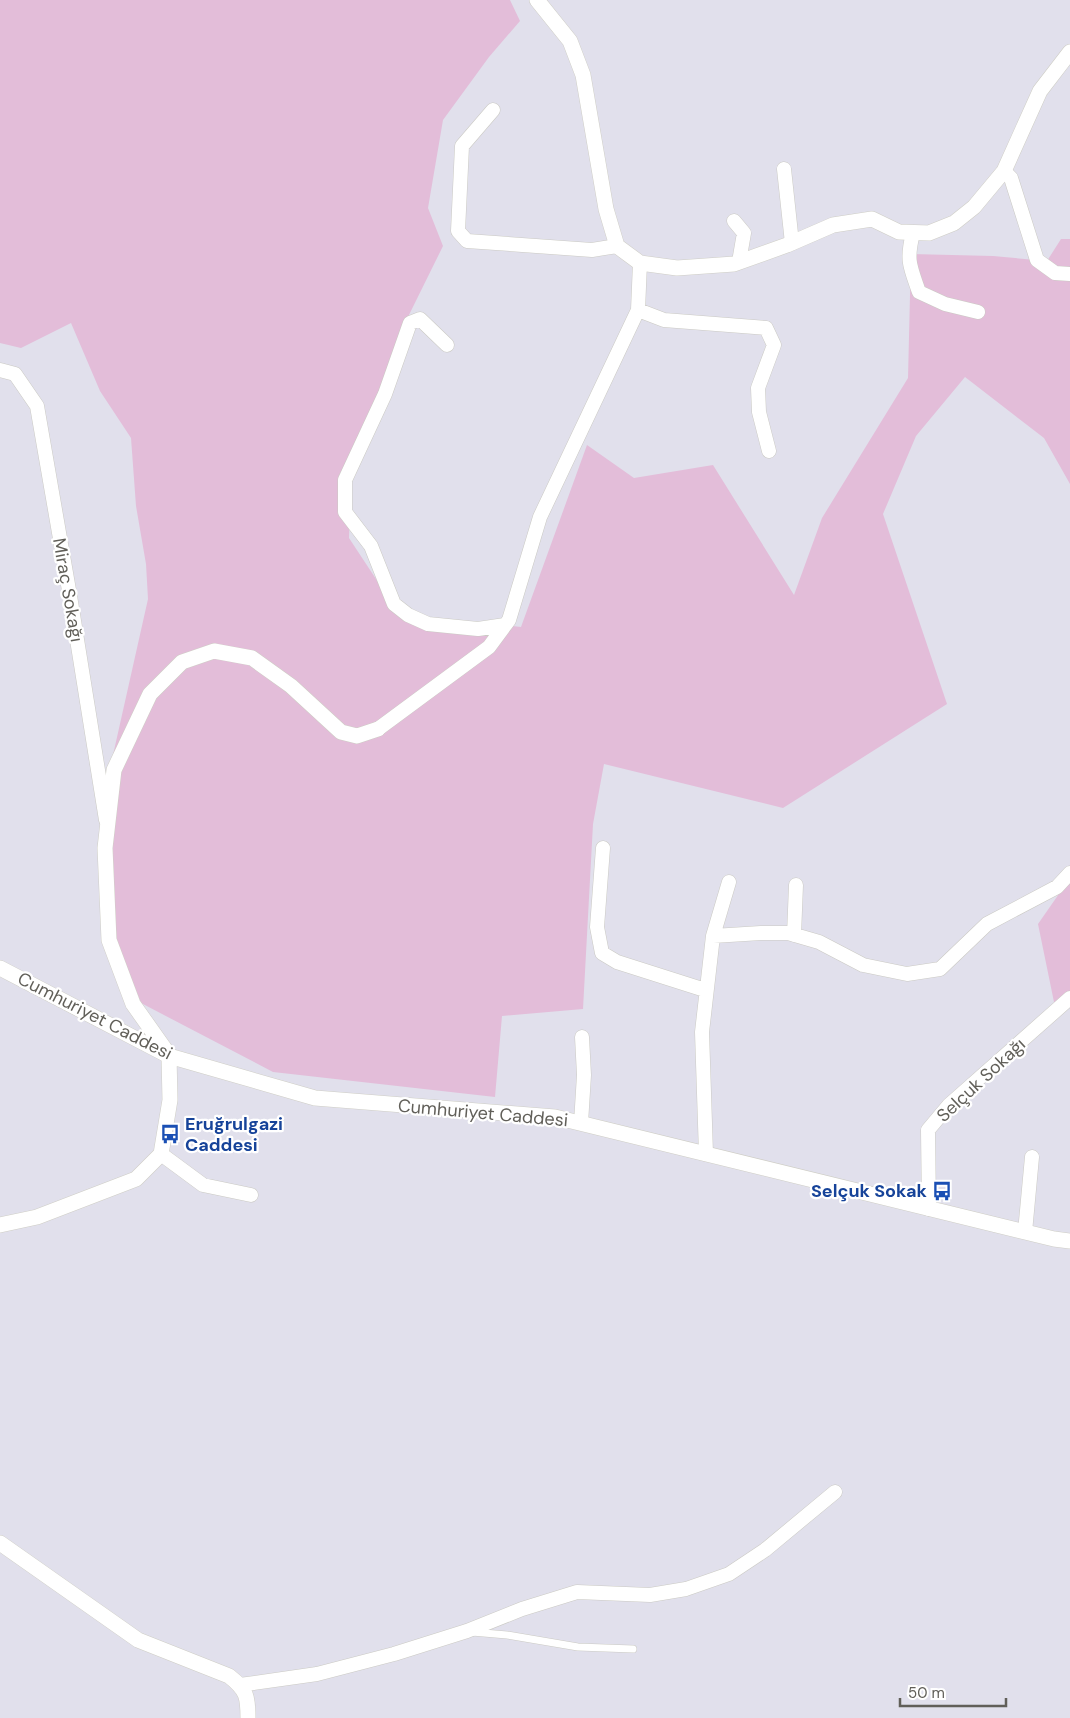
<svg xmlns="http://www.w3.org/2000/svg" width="1070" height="1718" font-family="'DM Sans',sans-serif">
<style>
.green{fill:#e3bdd9}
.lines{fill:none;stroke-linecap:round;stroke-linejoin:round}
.lane-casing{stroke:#cbcac4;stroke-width:8}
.street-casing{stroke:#cbcac4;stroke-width:15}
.secondary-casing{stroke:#cfcec6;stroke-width:16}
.lane{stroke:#fff;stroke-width:7}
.street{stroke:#fff;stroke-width:14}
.secondary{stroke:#fff;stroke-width:15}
.labels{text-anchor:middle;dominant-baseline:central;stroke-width:4.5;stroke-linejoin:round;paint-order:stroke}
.street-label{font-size:18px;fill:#615f59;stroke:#fff}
.transit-label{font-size:18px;font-weight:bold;fill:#164399;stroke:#fff;text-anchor:start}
</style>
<rect width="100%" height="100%" fill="#e1e0ec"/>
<path class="green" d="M 0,0 L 510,0 L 520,21 L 489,57 L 443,120 L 428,208 L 443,246 L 407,319 L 351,477 L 349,538 L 399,614 L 521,627 L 587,445 L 634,478 L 713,465 L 794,595 L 822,518 L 908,378 L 911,254 L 993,256 L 1047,261 L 1061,239 L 1070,239 L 1070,484 L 1044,438 L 965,377 L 916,436 L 883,514 L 947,704 L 783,808 L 604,764 L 593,824 L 583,1009 L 502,1016 L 495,1097 L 273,1072 L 141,1003 L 108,919 L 113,755 L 148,599 L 146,564 L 136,506 L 131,438 L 100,391 L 71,323 L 21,348 L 0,343 Z
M 1070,878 L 1070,1003 L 1054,1002 L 1038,924 Z"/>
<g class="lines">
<defs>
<path id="lane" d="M 472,1632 L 507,1635 L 578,1647 L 633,1649"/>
<path id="street" d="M 493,110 L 462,146 L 458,231 L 467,241 L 592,250 L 617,246
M 784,169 L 792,243
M 1004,171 L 1011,178 L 1037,260 L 1055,273 L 1070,274
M 734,221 L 744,233 L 739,262
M 913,233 C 906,261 910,266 919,292 L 945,304 L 978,312
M 638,310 L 664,320 L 766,328 L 774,345 L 758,388 L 759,412 L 769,451
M 447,345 L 420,319 L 410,323 L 385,394 L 345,480 L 345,512 L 371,546 L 394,604 L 408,615 L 428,624 L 478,629 L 505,625
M 0,370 L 15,374 L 37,406 L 70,596 L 106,820
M 378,729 L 489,647 L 509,620 L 540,517 L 638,310 L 640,263
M 603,848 L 597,927 L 602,953 L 617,962 L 705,990
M 794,935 L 796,885
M 713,936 L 761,933 L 788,933 L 819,942 L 863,965 L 907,974 L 940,969 L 987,924 L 1057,887 L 1070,873
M 581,1123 L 584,1075 L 582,1037
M 161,1154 L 203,1185 L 251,1195
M 706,1154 L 702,1032 L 713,936 L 729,882
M 929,1209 L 928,1130 L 949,1105 L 1070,998
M 1025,1232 L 1032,1157
M 240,1685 L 317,1674 L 394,1654 L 467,1631 L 522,1609 L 577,1592 L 650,1595 L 686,1589 L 729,1574 L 765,1550 L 835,1492"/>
<path id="secondary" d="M 537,0 L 570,41 L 583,75 L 606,209 L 617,246 L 640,263 L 677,268 L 734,264 L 787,245 L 833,225 L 872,219 L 899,232 L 929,233 L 954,223 L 974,207 L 1004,171 L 1040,91 L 1070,52
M 0,968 L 169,1056 L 315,1098 L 555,1117 L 1054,1239 L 1070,1241
M 167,1052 L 133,1004 L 109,940 L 105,848 L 114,770 L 150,694 L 182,662 L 214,651 L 252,658 L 291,686 L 341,732 L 357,736 L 378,729
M 0,1225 L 37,1217 L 136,1179 L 161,1154 L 170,1100 L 169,1056
M 0,1543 L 138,1640 L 229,1676 C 247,1690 248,1697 248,1718"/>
</defs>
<use href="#lane" class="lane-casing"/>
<use href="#street" class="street-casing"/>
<use href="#secondary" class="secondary-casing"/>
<use href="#lane" class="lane"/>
<use href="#street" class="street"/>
<use href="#secondary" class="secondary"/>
</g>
<defs>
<symbol id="bus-bare" viewBox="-9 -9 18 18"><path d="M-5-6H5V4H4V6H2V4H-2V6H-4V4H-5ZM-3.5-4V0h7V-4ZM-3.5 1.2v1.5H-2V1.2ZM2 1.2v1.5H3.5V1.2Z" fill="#1a4fb4" stroke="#fff" stroke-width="2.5" paint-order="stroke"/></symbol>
</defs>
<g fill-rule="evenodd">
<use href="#bus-bare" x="156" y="1120" width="28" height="28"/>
<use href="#bus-bare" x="928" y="1177" width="28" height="28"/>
</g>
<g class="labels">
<g class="street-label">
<text transform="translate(68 590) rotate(80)">Miraç Sokağı</text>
<text transform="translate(95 1016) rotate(27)">Cumhuriyet Caddesi</text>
<text transform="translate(981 1080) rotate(-43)">Selçuk Sokağı</text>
<text transform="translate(483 1113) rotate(5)">Cumhuriyet Caddesi</text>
</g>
<g class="transit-label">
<text x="185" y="1124">Eruğrulgazi<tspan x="185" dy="21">Caddesi</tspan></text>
<text x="927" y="1191" text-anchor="end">Selçuk Sokak</text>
</g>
</g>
<path d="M900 1698v8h106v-8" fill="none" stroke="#615f59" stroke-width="2.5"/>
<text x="908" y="1698" font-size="15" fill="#615f59" stroke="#ffffff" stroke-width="4" paint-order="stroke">50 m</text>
</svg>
